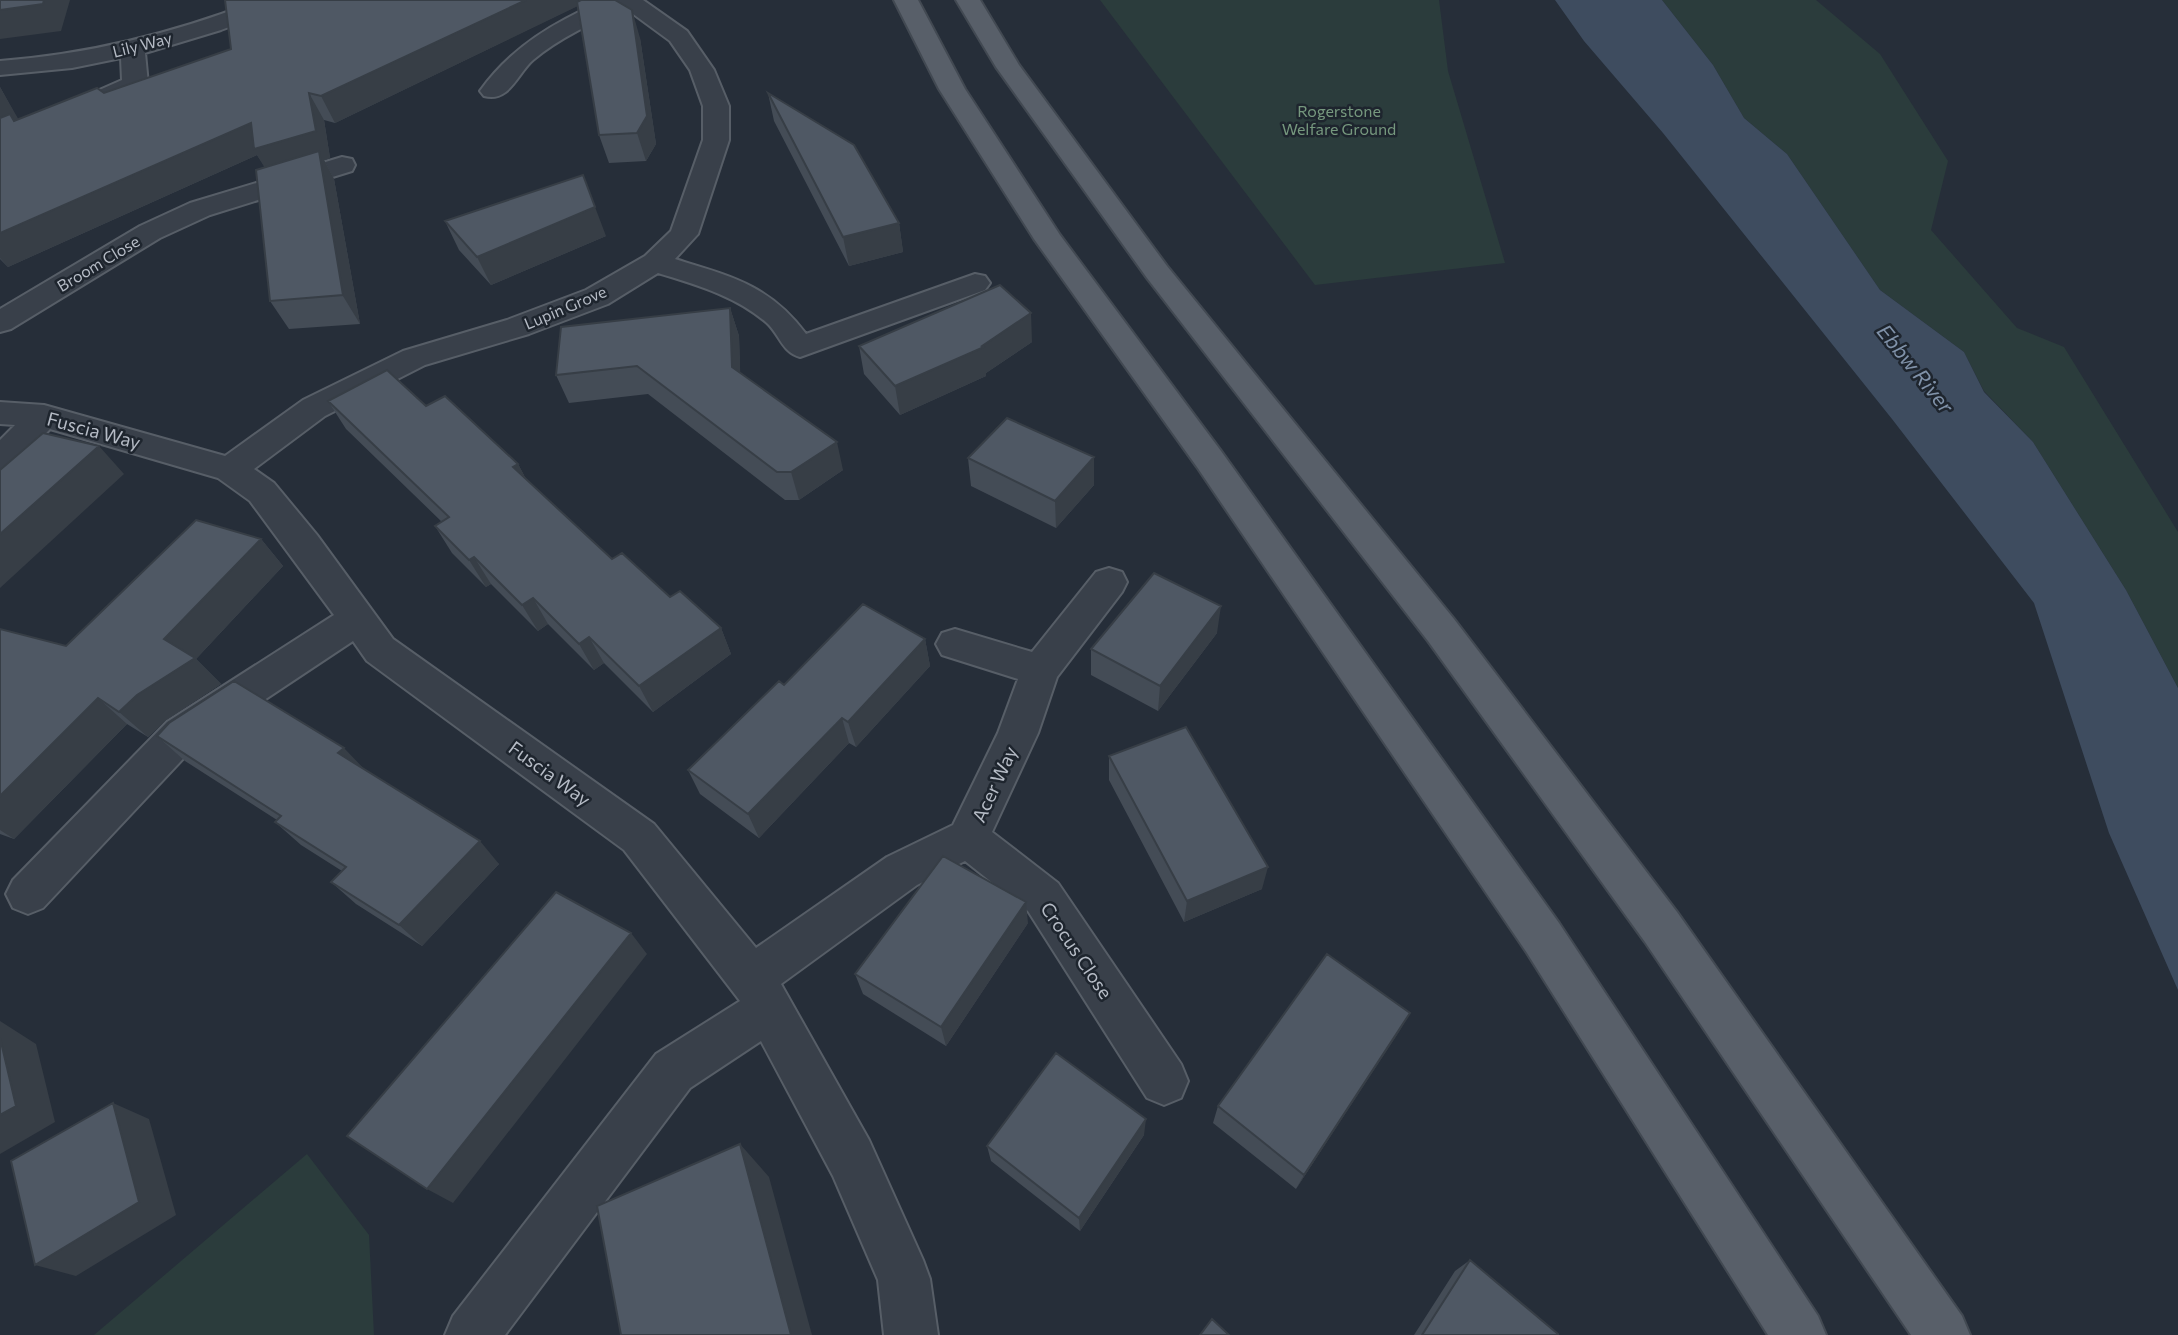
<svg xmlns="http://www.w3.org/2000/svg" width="2178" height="1335" font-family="Commissioner,sans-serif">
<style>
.green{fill:#2b3c3c}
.water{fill:#3e4c5f}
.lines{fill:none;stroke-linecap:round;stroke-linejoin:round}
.minor-casing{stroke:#575e67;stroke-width:4}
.major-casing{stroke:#424952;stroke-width:4}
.minor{fill:#39404a;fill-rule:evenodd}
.major{fill:#585f69;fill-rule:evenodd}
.wall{fill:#444c56}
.shaded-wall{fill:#373e46}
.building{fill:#4f5864;stroke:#373e46;stroke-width:2}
.labels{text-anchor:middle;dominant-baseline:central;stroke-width:5;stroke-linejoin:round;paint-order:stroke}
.far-street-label{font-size:16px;fill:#b5bbc5;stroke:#1e252e}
.far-park-label{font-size:16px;fill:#76987e;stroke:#1e252e}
.street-label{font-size:19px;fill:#b5bbc5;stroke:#1e252e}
.water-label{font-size:21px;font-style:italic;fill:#8092a9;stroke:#1e252e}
</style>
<rect width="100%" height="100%" fill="#262e39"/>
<path class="green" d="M 1100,0 L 1439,0 L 1448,71 L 1505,263 L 1315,285 Z
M 1662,0 L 1816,0 L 1880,54 L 1948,161 L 1931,230 L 2017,328 L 2064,347 L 2178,532 L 2178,688 L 2126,590 L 2033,442 L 1984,391 L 1964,352 L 1880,290 L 1787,154 L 1744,118 L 1713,65 Z
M 307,1154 L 369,1235 L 374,1335 L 94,1335 Z"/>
<path class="water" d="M 1555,0 L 1662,0 L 1713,65 L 1744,118 L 1787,154 L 1880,290 L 1964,352 L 1984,392 L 2033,442 L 2126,590 L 2178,688 L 2178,990 L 2109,833 L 2034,603 L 1892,419 L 1663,133 L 1584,41 Z"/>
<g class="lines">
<defs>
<path id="minor" d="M 259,0 L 292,0 L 288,5 L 221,30 L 145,53 L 148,84 L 144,89 L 0,152 L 0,134 L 122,80 L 121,58 L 72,68 L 0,75 L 0,61 C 90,54 175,33 259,0 Z
M 605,0 L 643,0 L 687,31 L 714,70 L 729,106 L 729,140 L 698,234 L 675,259 C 730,276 770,285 806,334 L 975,274 L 985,276 L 990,283 L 985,290 L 800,357 C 782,352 780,335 767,323 C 736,296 697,285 658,273 L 608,304 L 529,334 L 425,365 L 325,416 L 254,469 L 274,483 L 317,535 L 393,639 L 654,824 L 756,948 L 887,857 L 953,825 L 998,733 L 1018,679 L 942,655 L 936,644 L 942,633 L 955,629 L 1032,652 L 1096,572 L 1109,568 L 1122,572 L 1127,582 L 1122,592 L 1057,677 L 1038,733 L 992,832 L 1058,883 L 1181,1064 L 1188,1081 L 1181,1098 L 1164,1105 L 1147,1098 L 1028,911 L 965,861 L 917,885 L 781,984 L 869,1140 L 923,1260 L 930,1279 L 938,1335 L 884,1335 L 878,1280 L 833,1176 L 761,1041 L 690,1088 L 505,1335 L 445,1335 L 453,1316 L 656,1054 L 740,1001 L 624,850 L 367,661 L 353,641 L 195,746 L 43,908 L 28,914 L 13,908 L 6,894 L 13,880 L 167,722 L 334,615 L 250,501 L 218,478 L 50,429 L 12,468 L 0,472 L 0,440 L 15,425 L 0,424 L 0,402 L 44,405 L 225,456 L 303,400 L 403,351 L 507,320 L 586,290 L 645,256 L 671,231 L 703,140 L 703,106 L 690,70 L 670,41 L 625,8 C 594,22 559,38 533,60 C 517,74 509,103 484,96 L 480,91 C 511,47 556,21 605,0 Z
M 342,157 L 352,159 L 355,165 L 352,171 L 210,215 L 160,238 L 11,329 L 0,332 L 0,309 L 140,226 L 190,203 Z"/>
<path id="major" d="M 894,0 L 918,0 L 965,89 L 1060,235 L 1221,451 L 1559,923 L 1818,1316 L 1826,1335 L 1768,1335 L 1527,953 L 1197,467 L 1034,239 L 939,89 Z
M 956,0 L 980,0 L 1019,65 L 1167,266 L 1454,619 L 1677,912 L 1962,1316 L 1970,1335 L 1911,1335 L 1645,942 L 1428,641 L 1147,278 L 996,67 Z"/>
</defs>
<use href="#minor" class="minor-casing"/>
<use href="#major" class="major-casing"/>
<use href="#minor" class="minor"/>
<use href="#major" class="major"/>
</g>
<path class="wall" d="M 578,1 L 640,38 L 656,144 L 646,161 L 609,163 L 599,135 L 577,6 L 335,123 L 324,120 L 330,158 L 324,160 L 334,179 L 360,324 L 289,329 L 270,301 L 265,167 L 257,155 L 8,267 L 0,259 L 0,87 L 18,120 L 104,93 Z
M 768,93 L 899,223 L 903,252 L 849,266 L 774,121 Z
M 445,221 L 606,236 L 491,285 L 459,250 Z
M 730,308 L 739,336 L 740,373 L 843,470 L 799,500 L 785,500 L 648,394 L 569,403 L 556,375 Z
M 1032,342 L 986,373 L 986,376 L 900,415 L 864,374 L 859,346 Z
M 328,401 L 426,406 L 518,464 L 527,481 L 612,559 L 670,597 L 721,628 L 731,654 L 653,712 L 604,663 L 594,670 L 548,624 L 538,631 L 491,584 L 486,587 L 452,553 L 435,526 L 442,522 L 346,429 Z
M 1094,457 L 1094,485 L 1056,528 L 971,486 L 968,458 Z
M 261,539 L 283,566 L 196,659 L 221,684 L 166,720 L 148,737 L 127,724 L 14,839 L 0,834 L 0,629 L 66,646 Z
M 1217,633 L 1158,711 L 1091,675 L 1091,649 Z
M 925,639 L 930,666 L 856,747 L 849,743 L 759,838 L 700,794 L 688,770 L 784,685 Z
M 157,736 L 365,770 L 499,864 L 422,946 L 356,904 L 331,882 L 342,871 L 301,845 L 275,822 L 277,820 L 185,761 Z
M 1109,756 L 1262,889 L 1184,922 L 1109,780 Z
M 1028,923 L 946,1046 L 863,994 L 855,974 Z
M 1410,1013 L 1296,1189 L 1213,1123 L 1218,1106 Z
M 1144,1135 L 1080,1231 L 991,1161 L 987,1146 Z
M 1470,1260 L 1558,1335 L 1414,1335 L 1455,1271 Z"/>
<path class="shaded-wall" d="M 44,0 L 70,0 L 61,31 L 0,39 L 0,10 Z
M 526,0 L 578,0 L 580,5 L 335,123 L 321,96 Z
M 632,10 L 640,38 L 656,144 L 646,161 L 637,133 Z
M 0,87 L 20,122 L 0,133 Z
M 309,93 L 324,120 L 330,158 L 324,160 L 334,179 L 360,324 L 257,155 L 8,267 L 0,258 L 0,233 Z
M 595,207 L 606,236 L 491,285 L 477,257 Z
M 899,223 L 903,252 L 849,266 L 843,237 Z
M 730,308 L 739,336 L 741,395 L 732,367 Z
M 1031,313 L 1032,342 L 986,373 L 986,376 L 900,415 L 895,386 L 982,346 Z
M 837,442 L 843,470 L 799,500 L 791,472 Z
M 99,446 L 124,474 L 0,588 L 0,534 Z
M 1094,457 L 1094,485 L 1056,528 L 1055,501 Z
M 518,464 L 533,492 L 513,467 Z
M 261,539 L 283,566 L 196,659 L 221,684 L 166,720 L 148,737 L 119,712 L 164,639 Z
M 474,557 L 491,584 L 486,587 L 469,560 Z
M 533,598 L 548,624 L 538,631 L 522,605 Z
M 1221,606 L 1217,633 L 1158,711 L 1160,686 Z
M 721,628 L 731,654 L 653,712 L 639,686 Z
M 589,637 L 604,663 L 594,670 L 579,644 Z
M 925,639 L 930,666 L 856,747 L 848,722 Z
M 98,698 L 127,724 L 14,839 L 0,830 L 0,796 Z
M 842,718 L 849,743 L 759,838 L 748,814 Z
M 344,748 L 367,772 L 338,753 Z
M 480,841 L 499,864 L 422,946 L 399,925 Z
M 1268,867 L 1262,889 L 1184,922 L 1187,901 Z
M 1026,902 L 1028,923 L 946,1046 L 941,1027 Z
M 631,933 L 647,954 L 453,1203 L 427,1189 Z
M 1410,1013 L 1399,1032 L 1296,1189 L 1304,1175 Z
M 0,1021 L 36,1044 L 55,1122 L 0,1154 Z
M 113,1103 L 149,1119 L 176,1215 L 76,1276 L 35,1265 Z
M 1146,1119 L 1144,1135 L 1080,1231 L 1079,1218 Z
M 740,1144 L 769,1177 L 812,1335 L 791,1335 Z"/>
<path class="building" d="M 0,0 L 44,0 L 43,4 L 0,10 Z
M 225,0 L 526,0 L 321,96 L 309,93 L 316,131 L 254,149 L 251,123 L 0,233 L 0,118 L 10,114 L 14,121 L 97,88 L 104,93 L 231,49 Z
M 581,0 L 615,0 L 632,10 L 647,116 L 637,133 L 599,135 L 577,2 Z
M 768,93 L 854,145 L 899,223 L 843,237 Z
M 319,151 L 343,295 L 270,301 L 256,170 Z
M 583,175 L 595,207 L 477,257 L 445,221 Z
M 1000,285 L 1031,313 L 982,346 L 984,347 L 895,386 L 859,346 Z
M 730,308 L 732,367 L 837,442 L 791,472 L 777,472 L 637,366 L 556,375 L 561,327 Z
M 387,370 L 426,406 L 445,396 L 518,464 L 513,467 L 612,559 L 622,553 L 670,597 L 680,591 L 721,628 L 639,686 L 589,637 L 579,644 L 533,598 L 522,605 L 474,557 L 469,560 L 435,526 L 449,517 L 328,401 Z
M 1007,418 L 1094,457 L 1055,501 L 968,458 Z
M 43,433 L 99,446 L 0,534 L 0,470 Z
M 196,520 L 261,539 L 164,639 L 195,658 L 137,695 L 119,712 L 98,698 L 0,796 L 0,629 L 66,646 Z
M 1154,573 L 1221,606 L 1160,686 L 1091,649 Z
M 863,604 L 925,639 L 848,722 L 842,718 L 748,814 L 688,770 L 779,681 L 784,685 Z
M 234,681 L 344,748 L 338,753 L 480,841 L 399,925 L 331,882 L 346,867 L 275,822 L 281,816 L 157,736 L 169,723 Z
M 1186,727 L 1268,867 L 1187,901 L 1109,756 Z
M 943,856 L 1026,902 L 941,1027 L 855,974 Z
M 556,892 L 631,933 L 427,1189 L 347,1136 Z
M 1327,954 L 1410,1013 L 1304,1175 L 1218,1106 Z
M 0,1038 L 16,1106 L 0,1115 Z
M 1056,1053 L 1146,1119 L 1079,1218 L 987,1146 Z
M 113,1103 L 139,1202 L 35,1265 L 11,1161 Z
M 740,1144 L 791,1335 L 621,1335 L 597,1206 Z
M 1470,1260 L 1558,1334 L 1558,1335 L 1422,1335 Z
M 1212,1319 L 1229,1335 L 1200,1335 Z"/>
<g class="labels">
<g class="far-street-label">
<text transform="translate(142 44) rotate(-14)">Lily Way</text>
<text transform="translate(98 263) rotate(-31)">Broom Close</text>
<text transform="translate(565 307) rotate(-23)">Lupin Grove</text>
</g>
<g class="far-park-label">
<text x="1339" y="110">Rogerstone<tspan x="1339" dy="18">Welfare Ground</tspan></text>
</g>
<g class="street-label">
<text transform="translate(94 430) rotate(15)">Fuscia Way</text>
<text transform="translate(550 773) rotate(36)">Fuscia Way</text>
<text transform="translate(994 784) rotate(-65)">Acer Way</text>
<text transform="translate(1077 950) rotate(56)">Crocus Close</text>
</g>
<g class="water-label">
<text transform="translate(1916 368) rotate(51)">Ebbw River</text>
</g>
</g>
</svg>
